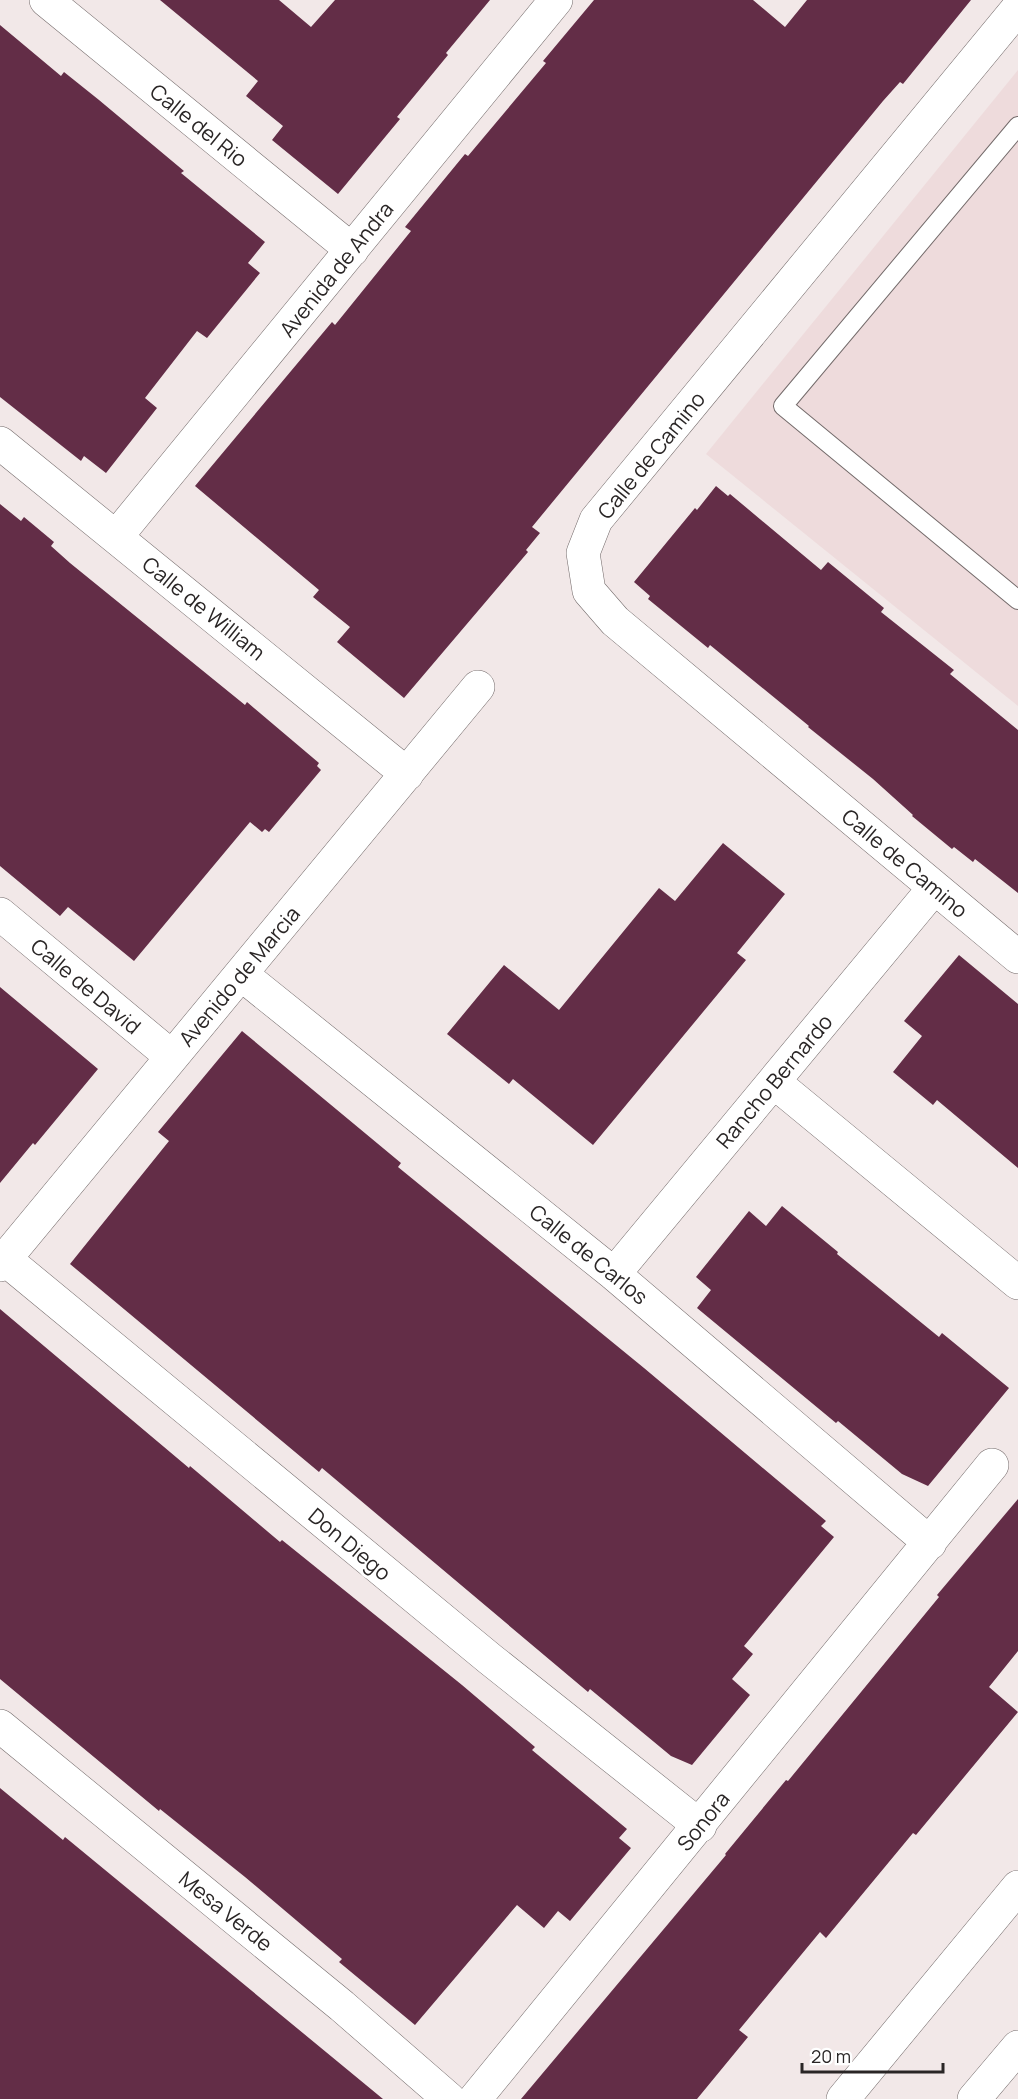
<svg xmlns="http://www.w3.org/2000/svg" width="1018" height="2099" font-family="Manrope,sans-serif">
<style>
.built{fill:#eedbdc}
.building{fill:#632d47}
.lines{fill:none;stroke-linecap:round;stroke-linejoin:round}
.lane-casing{stroke:#746b6b;stroke-width:20}
.street-casing{stroke:#746b6b;stroke-width:34}
.primary-casing{stroke:#746b6b;stroke-width:34}
.lane{stroke:#fff;stroke-width:18}
.street{stroke:#fff;stroke-width:33}
.primary{stroke:#fff;stroke-width:33}
.labels{text-anchor:middle;dominant-baseline:central;stroke-width:6;stroke-linejoin:round;paint-order:stroke}
.street-label{font-size:21px;fill:#2a2626;stroke:#fff}
</style>
<rect width="100%" height="100%" fill="#f2e8e8"/>
<path class="built" d="M 1018,70 L 1018,706 L 706,454 Z"/>
<path class="building" d="M 160,0 L 279,0 L 311,27 L 335,0 L 490,0 L 446,53 L 448,55 L 397,117 L 400,119 L 338,194 L 272,140 L 283,126 L 246,96 L 258,81 Z
M 594,0 L 753,0 L 785,27 L 807,0 L 971,0 L 903,84 L 900,82 L 883,101 L 532,527 L 540,533 L 526,550 L 528,552 L 404,698 L 337,642 L 350,627 L 313,597 L 319,590 L 195,486 L 332,322 L 335,325 L 411,231 L 405,227 L 465,154 L 468,156 L 546,63 L 543,61 Z
M 0,25 L 61,76 L 64,72 L 99,100 L 184,171 L 181,173 L 265,242 L 248,263 L 260,273 L 207,338 L 197,331 L 145,398 L 157,408 L 106,473 L 84,456 L 81,461 L 0,397 Z
M 716,486 L 728,496 L 730,494 L 821,570 L 828,562 L 884,608 L 881,612 L 954,670 L 950,674 L 1018,730 L 1018,893 L 975,859 L 973,862 L 954,847 L 952,849 L 912,816 L 913,815 L 873,779 L 808,727 L 809,726 L 710,645 L 708,648 L 648,599 L 650,596 L 634,582 L 695,508 L 697,510 Z
M 0,504 L 21,521 L 24,517 L 54,542 L 51,546 L 70,563 L 245,705 L 247,702 L 319,763 L 317,766 L 321,770 L 269,832 L 265,829 L 262,832 L 250,822 L 134,961 L 68,907 L 60,916 L 0,866 Z
M 723,843 L 785,894 L 737,953 L 746,960 L 593,1145 L 513,1079 L 509,1084 L 447,1034 L 504,965 L 559,1010 L 659,888 L 675,901 Z
M 959,955 L 1018,1004 L 1018,1168 L 937,1100 L 933,1105 L 893,1072 L 922,1036 L 904,1021 Z
M 0,987 L 98,1069 L 35,1145 L 33,1143 L 0,1183 Z
M 242,1031 L 401,1163 L 398,1167 L 644,1368 L 826,1521 L 821,1526 L 834,1537 L 744,1646 L 753,1654 L 732,1679 L 750,1695 L 692,1765 L 671,1756 L 590,1689 L 588,1692 L 322,1468 L 319,1472 L 70,1264 L 169,1141 L 158,1132 Z
M 782,1206 L 838,1252 L 837,1254 L 939,1337 L 942,1333 L 1009,1388 L 928,1486 L 902,1474 L 838,1421 L 836,1423 L 697,1308 L 711,1290 L 696,1277 L 749,1211 L 766,1226 Z
M 0,1309 L 189,1468 L 190,1466 L 280,1542 L 282,1540 L 462,1685 L 535,1747 L 532,1750 L 627,1829 L 619,1838 L 631,1848 L 570,1921 L 558,1911 L 544,1928 L 517,1905 L 415,2025 L 339,1962 L 342,1959 L 245,1877 L 160,1809 L 159,1811 L 0,1679 Z
M 1018,1499 L 1018,1651 L 989,1687 L 1018,1712 L 916,1835 L 913,1833 L 826,1938 L 820,1932 L 739,2030 L 748,2037 L 697,2099 L 521,2099 L 726,1855 L 725,1854 L 786,1780 L 788,1781 L 939,1597 L 937,1595 Z
M 0,1788 L 63,1840 L 65,1837 L 383,2099 L 0,2099 Z"/>
<g class="lines">
<defs>
<path id="lane" d="M 1018,126 L 783,406 L 1018,600"/>
<path id="street" d="M 46,0 L 352,250
M 1018,8 L 596,520 L 583,553 L 589,591 L 615,621 L 1018,957
M 0,443 L 407,774
M 116,537 L 556,0
M 0,914 L 172,1057
M 241,974 L 614,1274 L 930,1543
M 774,1082 L 1018,1283
M 5,1259 L 490,1659 L 700,1826
M 0,1265 L 478,687
M 614,1274 L 934,888
M 0,1726 L 342,2006 L 449,2099
M 475,2099 L 992,1465"/>
<path id="primary" d="M 843,2099 L 1018,1887
M 974,2099 L 1018,2047"/>
</defs>
<use href="#lane" class="lane-casing"/>
<use href="#street" class="street-casing"/>
<use href="#primary" class="primary-casing"/>
<use href="#lane" class="lane"/>
<use href="#street" class="street"/>
<use href="#primary" class="primary"/>
</g>
<g class="labels">
<g class="street-label">
<text transform="translate(199 125) rotate(39)">Calle del Rio</text>
<text transform="translate(336 269) rotate(-51)">Avenida de Andra</text>
<text transform="translate(651 455) rotate(-51)">Calle de Camino</text>
<text transform="translate(204 608) rotate(39)">Calle de William</text>
<text transform="translate(905 863) rotate(40)">Calle de Camino</text>
<text transform="translate(239 976) rotate(-50)">Avenido de Marcia</text>
<text transform="translate(86 986) rotate(40)">Calle de David</text>
<text transform="translate(774 1081) rotate(-50)">Rancho Bernardo</text>
<text transform="translate(589 1254) rotate(39)">Calle de Carlos</text>
<text transform="translate(350 1544) rotate(40)">Don Diego</text>
<text transform="translate(703 1821) rotate(-51)">Sonora</text>
<text transform="translate(226 1911) rotate(39)">Mesa Verde</text>
</g>
</g>
<path d="M802 2063v9h141v-9" fill="none" stroke="#2a2626" stroke-width="3"/>
<text x="811" y="2063" font-size="18" fill="#2a2626" stroke="#ffffff" stroke-width="4.5" paint-order="stroke">20 m</text>
</svg>
